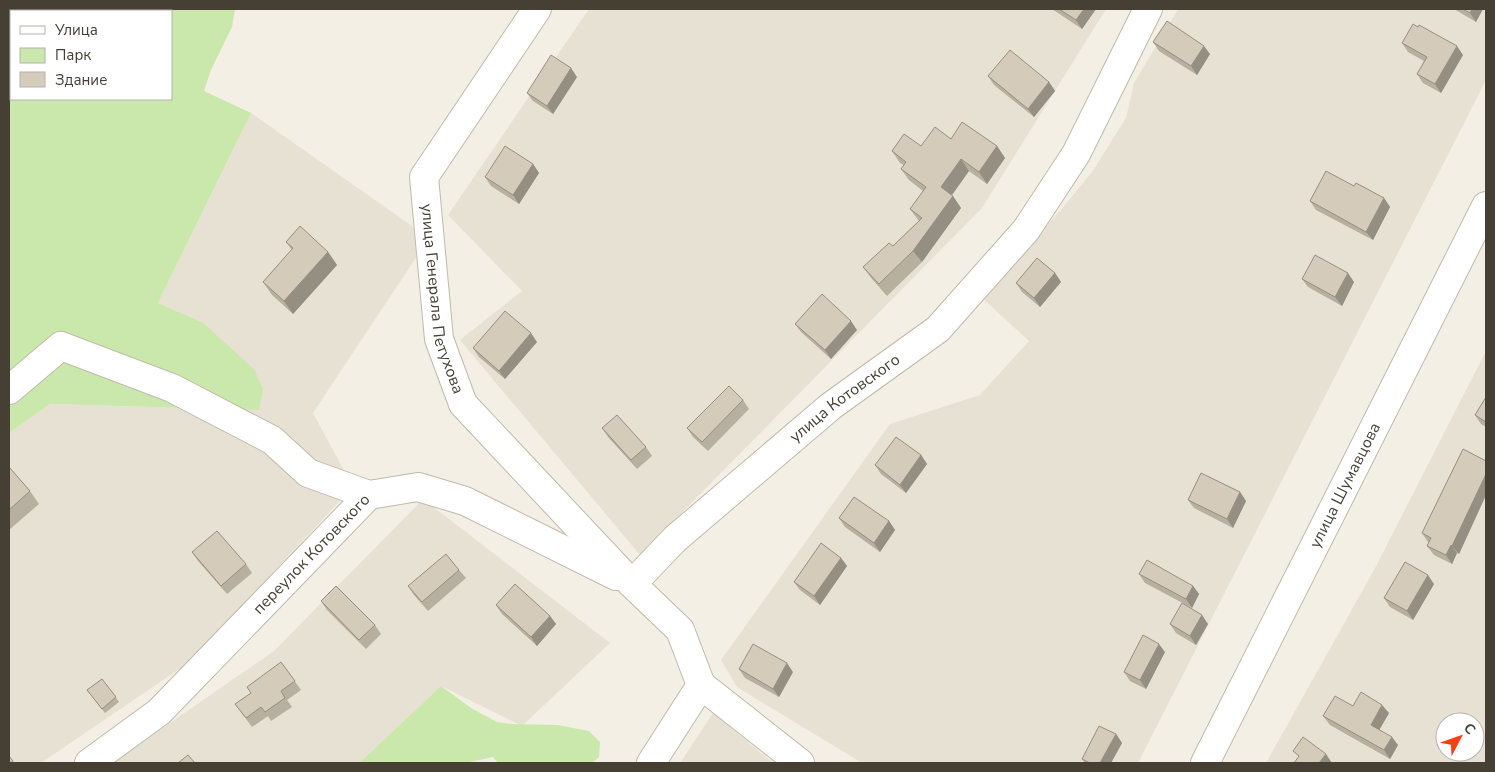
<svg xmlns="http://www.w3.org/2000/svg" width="1495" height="772" font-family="'Nunito Sans',sans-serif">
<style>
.residential{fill:#e7e1d3;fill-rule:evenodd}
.green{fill:#cbe8ac;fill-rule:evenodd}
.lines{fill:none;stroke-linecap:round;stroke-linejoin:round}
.minor-casing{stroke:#c1baaa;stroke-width:30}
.minor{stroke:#fff;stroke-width:28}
.wall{fill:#b7afa0}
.shaded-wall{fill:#958e82}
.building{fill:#d5cbba;stroke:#958e82}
.labels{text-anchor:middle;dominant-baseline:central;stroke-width:5;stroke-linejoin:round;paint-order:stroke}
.street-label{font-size:16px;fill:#453f34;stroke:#fff}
</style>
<rect width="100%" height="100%" fill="#f3efe5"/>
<path class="residential" d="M 589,9 L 1106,9 L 982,208 L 640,555 L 460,340 L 522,291 L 448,215 Z
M 1178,9 L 1486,9 L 1486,80 L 1138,763 L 862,763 L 737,687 L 721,660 L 890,424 L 980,395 L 1029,341 L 980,296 L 1060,211 L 1092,172 L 1126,118 L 1134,83 Z
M 251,113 L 429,238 L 313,413 L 353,487 L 188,663 L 41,763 L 9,763 L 9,433 L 50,404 L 259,410 L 202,322 L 158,303 Z
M 1486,351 L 1486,763 L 1266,763 L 1374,570 ZM 1445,722 L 1475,722 L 1475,752 L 1445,752 Z
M 423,499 L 610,643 L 522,726 L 441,686 L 359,763 L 112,763 L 274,651 Z
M 713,713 L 773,763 L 680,763 Z"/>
<path class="green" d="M 9,9 L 235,9 L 232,27 L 211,70 L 204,91 L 251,113 L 158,303 L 202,322 L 254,369 L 263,389 L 259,410 L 50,404 L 9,433 ZM 11,11 L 171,11 L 171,99 L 11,99 Z
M 441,686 L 471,708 L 497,722 L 513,724 L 558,725 L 589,731 L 600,742 L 599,757 L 592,763 L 498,763 L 493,757 L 465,763 L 359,763 Z"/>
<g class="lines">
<defs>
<g id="minor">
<path id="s1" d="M 537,9 L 424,177 L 439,339 L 463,404 L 632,584"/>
<path d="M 9,390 L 61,346 L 172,388 L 272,440 L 308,473 L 369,495"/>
<path d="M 701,685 L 800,763"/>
<path id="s2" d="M 89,763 L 159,712 L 369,495 L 418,487 L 465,501 L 616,576"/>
<path id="s3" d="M 651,763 L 701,685 L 680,630 L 632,584 L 675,539 L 831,406 L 938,329 L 1026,230 L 1076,154 L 1148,9"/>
<path id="s4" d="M 1205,763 L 1486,206"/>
</g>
</defs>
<use href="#minor" class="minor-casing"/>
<use href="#minor" class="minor"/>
</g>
<path class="wall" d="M 1052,9 L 1096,9 L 1082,29 Z
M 1454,9 L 1483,9 L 1476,22 Z
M 1153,42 L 1210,54 L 1197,75 L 1159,51 Z
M 1402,43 L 1463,55 L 1441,93 L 1423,83 L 1417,74 L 1424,61 L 1408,52 Z
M 988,76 L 1049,82 L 1055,91 L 1034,117 L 994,85 Z
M 577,77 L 553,114 L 533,101 L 527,93 Z
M 951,139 L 997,146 L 1005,158 L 987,184 L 969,171 L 952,195 L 961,208 L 922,262 L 887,296 L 872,279 L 863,267 L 893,246 L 919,221 L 910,209 L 923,191 L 909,180 L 901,169 L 904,165 L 900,163 L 892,151 L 921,146 Z
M 533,164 L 539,173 L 519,204 L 491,186 L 485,177 Z
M 1354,186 L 1384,198 L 1390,207 L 1373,240 L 1316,210 L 1310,201 Z
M 286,242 L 328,252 L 337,265 L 293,314 L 272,295 L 263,282 L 292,250 Z
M 1055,273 L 1061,282 L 1040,307 L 1022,292 L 1016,283 Z
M 1302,279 L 1354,282 L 1342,306 L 1308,287 Z
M 795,324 L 857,330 L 831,359 L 801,332 Z
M 537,342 L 505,379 L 479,357 L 473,348 Z
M 1486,397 L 1486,427 L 1481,424 L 1475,415 Z
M 743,400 L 749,409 L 708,451 L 693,437 L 687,428 Z
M 602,428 L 646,447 L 652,456 L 637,469 L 608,437 Z
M 921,455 L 927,464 L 906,493 L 881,474 L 875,465 Z
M 1486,461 L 1486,495 L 1459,554 L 1457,553 L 1452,564 L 1434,555 L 1427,546 L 1429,543 L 1428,542 L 1422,533 Z
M 9,467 L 30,491 L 39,504 L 9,530 Z
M 1240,492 L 1246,501 L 1233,528 L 1194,508 L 1188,500 Z
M 839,518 L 889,521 L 895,530 L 880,552 L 845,527 Z
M 192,552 L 246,564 L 252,573 L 227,594 L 198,561 Z
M 841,558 L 847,566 L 820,605 L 800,590 L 794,582 Z
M 459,570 L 466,578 L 428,611 L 414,595 L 408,586 Z
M 1139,574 L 1193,586 L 1199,594 L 1192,608 L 1145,583 Z
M 1434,584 L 1413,620 L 1390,607 L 1384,598 Z
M 321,601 L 375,625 L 381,634 L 366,649 L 327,610 Z
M 496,605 L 550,616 L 556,624 L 537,646 L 502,614 Z
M 1170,624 L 1208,624 L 1196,645 L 1176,633 Z
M 1165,652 L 1146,689 L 1130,681 L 1124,672 Z
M 281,662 L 301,690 L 287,700 L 292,707 L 271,721 L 268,716 L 252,727 L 235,704 L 251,693 Z
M 739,669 L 793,672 L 779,697 L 745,678 Z
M 102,679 L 119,702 L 105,713 L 87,690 Z
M 1353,706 L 1389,713 L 1379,730 L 1398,745 L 1390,759 L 1330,725 L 1323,716 Z
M 1116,734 L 1122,743 L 1111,763 L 1085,763 L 1082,759 Z"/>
<path class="shaded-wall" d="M 1084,9 L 1096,9 L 1082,29 L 1076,20 Z
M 1472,9 L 1483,9 L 1476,22 L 1470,13 Z
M 1204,46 L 1210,54 L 1197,75 L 1191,66 Z
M 1457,46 L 1463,55 L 1441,93 L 1435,84 Z
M 571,68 L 577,77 L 553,114 L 547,106 Z
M 1049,82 L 1055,91 L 1034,117 L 1028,109 Z
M 997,146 L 1005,158 L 987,184 L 979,172 Z
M 961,159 L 969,171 L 949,199 L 941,187 Z
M 533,164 L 539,173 L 519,204 L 513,195 Z
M 953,196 L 961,208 L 922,262 L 913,251 Z
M 1384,198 L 1390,207 L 1373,240 L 1366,232 Z
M 328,252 L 337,265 L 293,314 L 284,301 Z
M 1055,273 L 1061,282 L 1040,307 L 1034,298 Z
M 1348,273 L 1354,282 L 1342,306 L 1335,297 Z
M 851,321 L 857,330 L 831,359 L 825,350 Z
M 531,333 L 537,342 L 505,379 L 499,371 Z
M 921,455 L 927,464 L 906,493 L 900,485 Z
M 1486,474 L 1486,495 L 1459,554 L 1452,546 Z
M 1240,492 L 1246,501 L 1233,528 L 1227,519 Z
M 889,521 L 895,530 L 880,552 L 874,543 Z
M 1451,545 L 1457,553 L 1452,564 L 1446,555 Z
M 841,558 L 847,566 L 820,605 L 814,596 Z
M 1428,575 L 1434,584 L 1413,620 L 1407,611 Z
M 1193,586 L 1199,594 L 1192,608 L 1186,599 Z
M 1202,615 L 1208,624 L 1196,645 L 1190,636 Z
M 550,616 L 556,624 L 537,646 L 531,637 Z
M 1159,644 L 1165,652 L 1146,689 L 1140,680 Z
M 787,663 L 793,672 L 779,697 L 773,689 Z
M 1382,705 L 1389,713 L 1377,734 L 1371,725 Z
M 1116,734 L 1122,743 L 1111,763 L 1100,763 Z
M 1392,737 L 1398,745 L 1390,759 L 1384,750 Z
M 1326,754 L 1332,763 L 1319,763 Z"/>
<path class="building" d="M 1059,9 L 1084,9 L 1076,20 Z
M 1463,9 L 1472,9 L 1470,13 Z
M 1167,21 L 1204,46 L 1191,66 L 1153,42 Z
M 1413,24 L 1418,27 L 1419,25 L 1457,46 L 1435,84 L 1417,74 L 1427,57 L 1402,43 Z
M 1010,50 L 1049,82 L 1028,109 L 988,76 Z
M 551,55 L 571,68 L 547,106 L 527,93 Z
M 962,122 L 997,146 L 979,172 L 961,159 L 941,187 L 953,196 L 913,251 L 879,284 L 863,267 L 889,243 L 893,246 L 922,218 L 910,209 L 926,187 L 901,169 L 906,162 L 892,151 L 904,134 L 921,146 L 935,127 L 951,139 Z
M 505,146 L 533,164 L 513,195 L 485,177 Z
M 1326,171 L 1354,186 L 1356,183 L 1384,198 L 1366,232 L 1310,201 Z
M 300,226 L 328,252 L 284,301 L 263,282 L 293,248 L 286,242 Z
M 1315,255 L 1348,273 L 1335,297 L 1302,279 Z
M 1037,258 L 1055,273 L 1034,298 L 1016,283 Z
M 822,294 L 851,321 L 825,350 L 795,324 Z
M 505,311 L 531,333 L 499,371 L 473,348 Z
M 729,386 L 743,400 L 702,442 L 687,428 Z
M 1486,397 L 1486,422 L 1475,415 Z
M 617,415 L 646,447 L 631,460 L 602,428 Z
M 896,437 L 921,455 L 900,485 L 875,465 Z
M 1463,449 L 1486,461 L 1486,474 L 1452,546 L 1451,545 L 1446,555 L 1427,546 L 1431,538 L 1422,533 Z
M 9,467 L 30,491 L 9,510 Z
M 1201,473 L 1240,492 L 1227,519 L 1188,500 Z
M 854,497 L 889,521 L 874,543 L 839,518 Z
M 217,531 L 246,564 L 221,586 L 192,552 Z
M 821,543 L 841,558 L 814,596 L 794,582 Z
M 446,554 L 459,570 L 422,602 L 408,586 Z
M 1147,560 L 1193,586 L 1186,599 L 1139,574 Z
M 1405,562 L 1428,575 L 1407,611 L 1384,598 Z
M 515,584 L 550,616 L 531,637 L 496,605 Z
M 336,586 L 375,625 L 359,640 L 321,601 Z
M 1182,603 L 1202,615 L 1190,636 L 1170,624 Z
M 1143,635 L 1159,644 L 1140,680 L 1124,672 Z
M 753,644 L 787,663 L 773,689 L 739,669 Z
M 281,662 L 295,681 L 281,691 L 285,698 L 265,712 L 261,707 L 246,718 L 235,704 L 251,693 L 247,687 Z
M 102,679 L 116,697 L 102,709 L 87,690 Z
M 1361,692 L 1382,705 L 1371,725 L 1392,737 L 1384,750 L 1323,716 L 1335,696 L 1353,706 Z
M 1099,726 L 1116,734 L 1100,763 L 1090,763 L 1082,759 Z
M 1303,737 L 1326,754 L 1319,763 L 1294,763 L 1299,756 L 1293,751 Z
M 188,755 L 195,763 L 178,763 Z
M 9,756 L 13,761 L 10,763 L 9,763 Z"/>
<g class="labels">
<g class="street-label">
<text stroke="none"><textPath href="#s1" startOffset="326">улица Генерала Петухова</textPath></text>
<text stroke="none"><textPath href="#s3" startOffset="501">улица Котовского</textPath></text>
<text stroke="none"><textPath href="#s4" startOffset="311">улица Шумавцова</textPath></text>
<text stroke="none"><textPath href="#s2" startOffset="306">переулок Котовского</textPath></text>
</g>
</g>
<rect width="1495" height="772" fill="none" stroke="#453f34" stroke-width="20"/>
<rect x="10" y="10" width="162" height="90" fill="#ffffff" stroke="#b5b2ae"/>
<rect x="20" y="26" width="25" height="8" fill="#ffffff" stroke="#b5b2ae"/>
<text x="55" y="35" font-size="15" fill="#453f34">Улица</text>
<rect x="20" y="48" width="25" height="15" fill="#cbe8ac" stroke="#b5b2ae"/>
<text x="55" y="60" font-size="15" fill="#453f34">Парк</text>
<rect x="20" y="72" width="25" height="15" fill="#d5cbba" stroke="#b5b2ae"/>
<text x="55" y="85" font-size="15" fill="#453f34">Здание</text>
<g transform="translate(1460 737) rotate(49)"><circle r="24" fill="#ffffff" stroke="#b5b2ae"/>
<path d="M0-4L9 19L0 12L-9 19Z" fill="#fe3f11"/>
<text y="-8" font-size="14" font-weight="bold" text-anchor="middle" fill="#453f34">С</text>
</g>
</svg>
